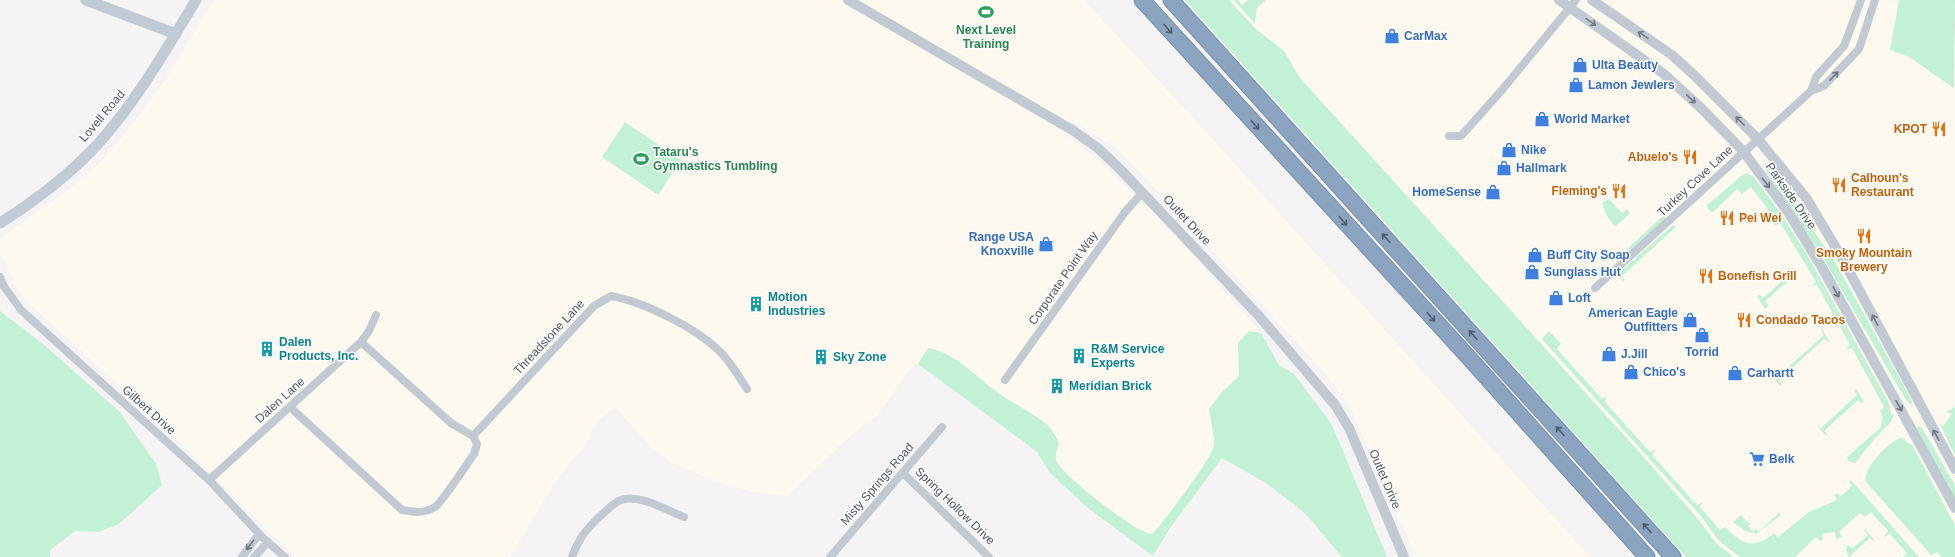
<svg xmlns="http://www.w3.org/2000/svg" width="1955" height="557" font-family="Arial,sans-serif">
<style>
.commercial{fill:#fdf9ef}
.green{fill:#c3f1d5}
.lines{fill:none;stroke-linecap:round;stroke-linejoin:round}
.motorway-casing{stroke:#7690ad;stroke-width:17}
.minor{stroke:#c1cad2;stroke-width:8}
.tertiary{stroke:#c1cad2;stroke-width:10}
.secondary{stroke:#c1cbd6;stroke-width:11}
.motorway{stroke:#8ba5c1;stroke-width:15}
.oneway{stroke:#6e7983}
.oneway2{stroke:#505e6b}
.labels{text-anchor:middle;dominant-baseline:central;stroke-width:3;stroke-linejoin:round;paint-order:stroke}
.leisure-label{font-size:12px;font-weight:bold;fill:#27864d;stroke:#fff}
.shop-label{font-size:12px;font-weight:bold;fill:#366cbe;stroke:#fff;text-anchor:start}
.street-label{font-size:12px;fill:#4a5661;stroke:#fff}
.food-label{font-size:12px;font-weight:bold;fill:#c56008;stroke:#fff;text-anchor:start}
.culture-label{font-size:12px;font-weight:bold;fill:#0d838f;stroke:#fff;text-anchor:start}
</style>
<rect width="100%" height="100%" fill="#f5f3f3"/>
<path class="commercial" d="M 214,0 L 1084,0 L 1196,121 L 1590,557 L 1416,557 L 1348,403 L 1324,372 L 1141,173 L 1116,148 L 1072,121 L 1064,135 L 1081,145 L 1157,215 L 1261,333 L 1279,365 L 1153,556 L 1089,509 L 1050,473 L 1036,451 L 918,364 L 911,368 L 876,417 L 848,438 L 787,496 L 752,492 L 714,481 L 671,463 L 651,447 L 615,407 L 598,421 L 584,446 L 555,482 L 510,557 L 295,557 L 154,417 L 22,297 L 0,253 L 1,241 L 7,233 L 66,192 L 98,165 L 132,125 L 162,85 Z
M 1225,0 L 1955,0 L 1955,557 L 1725,557 Z"/>
<path class="green" d="M 1185,0 L 1229,0 L 1256,29 L 1284,51 L 1300,78 L 1642,455 L 1698,519 L 1716,543 L 1734,557 L 1686,557 Z
M 1234,0 L 1238,0 L 1242,5 L 1248,0 L 1266,0 L 1257,8 L 1255,24 Z
M 1899,0 L 1955,0 L 1954,88 L 1909,57 L 1890,50 Z
M 625,122 L 681,160 L 658,195 L 602,157 Z
M 1766,167 L 1781,184 L 1834,260 L 1909,395 L 1912,403 L 1911,405 L 1906,400 L 1820,253 L 1769,177 L 1765,170 Z
M 1747,173 L 1754,177 L 1784,218 L 1810,260 L 1889,403 L 1891,414 L 1894,415 L 1890,423 L 1876,437 L 1855,463 L 1848,461 L 1847,457 L 1880,428 L 1883,419 L 1880,410 L 1884,407 L 1852,348 L 1845,349 L 1850,345 L 1817,285 L 1811,286 L 1816,282 L 1781,224 L 1774,225 L 1767,208 L 1751,187 L 1742,194 L 1737,189 L 1712,213 L 1706,206 L 1741,176 Z
M 1609,199 L 1622,213 L 1627,209 L 1630,213 L 1615,227 L 1607,216 L 1602,203 Z
M 1664,215 L 1666,219 L 1631,250 L 1625,251 Z
M 1673,225 L 1679,231 L 1675,228 L 1622,276 L 1625,280 L 1623,281 L 1619,276 L 1620,272 Z
M 1789,268 L 1797,282 L 1794,282 L 1791,279 L 1765,301 L 1769,306 L 1765,309 L 1757,296 L 1760,295 L 1763,298 L 1790,274 L 1787,269 Z
M 0,311 L 43,344 L 120,412 L 156,464 L 162,485 L 119,524 L 98,532 L 75,531 L 50,550 L 50,557 L 0,557 Z
M 1822,328 L 1830,343 L 1824,339 L 1779,380 L 1782,385 L 1780,386 L 1771,374 L 1776,378 L 1824,335 L 1821,330 Z
M 1249,331 L 1261,333 L 1279,365 L 1294,374 L 1332,425 L 1387,557 L 1342,557 L 1305,513 L 1266,483 L 1222,458 L 1170,528 L 1153,556 L 1089,509 L 1050,473 L 1036,451 L 918,364 L 928,348 C 955,352 976,377 997,392 C 1012,403 1029,411 1044,422 C 1051,428 1056,436 1059,444 C 1057,450 1054,457 1057,462 C 1064,476 1125,523 1141,530 C 1144,532 1149,533 1152,534 C 1163,523 1213,457 1214,445 C 1215,438 1210,418 1209,409 L 1222,392 L 1239,376 L 1238,343 Z
M 1549,331 L 1561,344 L 1557,349 L 1602,399 L 1607,396 L 1605,402 L 1650,452 L 1656,449 L 1652,455 L 1697,505 L 1703,502 L 1700,507 L 1720,530 L 1725,527 C 1743,545 1753,550 1774,533 L 1778,537 L 1809,512 L 1837,500 L 1834,495 L 1837,493 L 1841,496 L 1852,486 L 1849,482 L 1851,480 L 1919,557 L 1903,557 L 1907,553 L 1890,534 L 1884,537 L 1888,531 L 1871,512 L 1865,517 L 1860,513 L 1839,532 L 1843,537 L 1836,539 L 1835,532 L 1822,534 L 1823,540 L 1820,541 L 1816,537 L 1795,557 L 1740,557 L 1720,542 L 1700,515 L 1542,339 Z
M 1856,388 L 1864,402 L 1861,403 L 1858,400 L 1824,431 L 1827,434 L 1826,436 L 1816,424 L 1821,428 L 1857,395 L 1854,391 Z
M 1955,407 L 1955,455 L 1940,424 L 1943,426 L 1952,414 L 1946,412 Z
M 1918,426 L 1922,428 L 1955,485 L 1955,498 L 1918,431 L 1917,428 Z
M 1900,438 L 1905,438 L 1905,441 L 1912,445 L 1955,525 L 1955,557 L 1942,557 L 1937,552 L 1931,555 L 1866,482 C 1861,470 1889,442 1900,438 Z
M 1780,512 L 1780,516 L 1756,534 L 1745,531 L 1733,522 L 1741,515 L 1748,523 L 1751,523 L 1748,526 L 1753,532 L 1756,529 L 1759,531 Z
M 1865,529 L 1876,542 L 1870,538 L 1851,555 L 1852,557 L 1849,557 L 1846,550 L 1847,545 L 1853,548 L 1868,535 L 1864,530 Z"/>
<g class="lines">
<defs>
<path id="motorway" d="M 1142,0 L 1471,360 L 1647,557
M 1171,0 L 1673,557"/>
</defs>
<use href="#motorway" class="motorway-casing"/>
<path class="minor" d="M 1811,91 L 1824,86 L 1859,49 L 1875,0
M 1449,136 L 1461,136 L 1502,90 L 1576,0
M 0,277 L 3,285 L 21,310 L 209,480 L 263,538 L 285,557
M 1595,288 L 1811,91 L 1816,77 L 1844,46 L 1861,0
M 361,342 L 451,423 L 473,436
M 1005,380 L 1125,212 L 1143,192
M 290,407 L 402,510 C 413,512 424,514 435,507 C 443,501 466,465 474,454 L 477,444 L 473,436 L 594,306 L 611,296 C 645,302 701,330 724,356 C 733,366 740,378 747,389
M 903,473 L 989,557
M 209,480 L 361,342 L 369,331 L 376,315
M 242,557 L 259,534
M 254,557 L 268,542
M 572,557 C 579,538 585,531 599,517 C 606,512 612,503 621,500 C 638,493 668,511 684,517
M 830,557 L 942,427"/>
<path class="tertiary" d="M 848,0 L 1074,131 L 1099,149 L 1119,168 L 1259,316 L 1335,405 L 1349,428 L 1404,557
M 1559,0 L 1664,74 L 1702,109 L 1743,151 L 1788,212 L 1823,269 L 1955,508
M 1592,0 L 1672,55 L 1694,75 L 1757,138 L 1807,199 L 1842,258 L 1955,469"/>
<path class="secondary" d="M 86,0 L 176,34
M 0,223 C 35,201 69,175 97,145 C 136,102 166,50 196,0"/>
<use href="#motorway" class="motorway"/>
</g>
<defs><path id="oneway-shaft" d="M-6 0H5M1.5-3L5.5 0L1.5 3" fill="none" stroke-width="1.6" stroke-linecap="round" stroke-linejoin="round"/></defs>
<g class="oneway">
<use href="#oneway-shaft" transform="translate(1591 22) rotate(35)"/>
<use href="#oneway-shaft" transform="translate(1643 35) rotate(-146)"/>
<use href="#oneway-shaft" transform="translate(1834 76) rotate(-46)"/>
<use href="#oneway-shaft" transform="translate(1691 99) rotate(43)"/>
<use href="#oneway-shaft" transform="translate(1740 121) rotate(-135)"/>
<use href="#oneway-shaft" transform="translate(1766 183) rotate(53)"/>
<use href="#oneway-shaft" transform="translate(1836 292) rotate(61)"/>
<use href="#oneway-shaft" transform="translate(1875 320) rotate(-118)"/>
<use href="#oneway-shaft" transform="translate(1899 406) rotate(61)"/>
<use href="#oneway-shaft" transform="translate(1936 435) rotate(-119)"/>
<use href="#oneway-shaft" transform="translate(250 545) rotate(127)"/>
</g>
<g class="oneway2">
<use href="#oneway-shaft" transform="translate(1168 29) rotate(48)"/>
<use href="#oneway-shaft" transform="translate(1255 125) rotate(48)"/>
<use href="#oneway-shaft" transform="translate(1343 221) rotate(48)"/>
<use href="#oneway-shaft" transform="translate(1386 238) rotate(-132)"/>
<use href="#oneway-shaft" transform="translate(1431 317) rotate(48)"/>
<use href="#oneway-shaft" transform="translate(1473 335) rotate(-132)"/>
<use href="#oneway-shaft" transform="translate(1560 431) rotate(-132)"/>
<use href="#oneway-shaft" transform="translate(1647 528) rotate(-132)"/>
</g>
<defs>
<symbol id="stadium-bare" viewBox="-9 -9 18 18"><path d="M0-5a6.5 5 0 1 0 0 10a6.5 5 0 1 0 0-10ZM-3.5-1.8h7v3.6h-7Z" fill="#2e9e5b" stroke="#fff" stroke-width="2.5" paint-order="stroke"/></symbol>
<symbol id="shop-bare" viewBox="-9 -9 18 18"><path d="M-5-2.5h2.3a2.7 3.5 0 0 1 5.4 0H5L5.5 6h-11ZM-1.5-2.5h3a1.5 2.3 0 0 0-3 0Z" fill="#3f7fe0" stroke="#fff" stroke-width="2.5" paint-order="stroke"/></symbol>
<symbol id="restaurant-bare" viewBox="-9 -9 18 18"><path d="M-5-6h1v4h1v-4h1v4h1v-4h1v5L-1.5 .5V6h-2V.5L-5-1ZM5-6V6H3V1.5H1.5Q1.5-4 5-6Z" fill="#e8710a" stroke="#fff" stroke-width="2.5" paint-order="stroke"/></symbol>
<symbol id="building-bare" viewBox="-9 -9 18 18"><path d="M-4-6H4V6H1V3H-1V6H-4ZM-2.5-4.3h1.7v1.8h-1.7ZM.8-4.3h1.7v1.8H.8ZM-2.5-1h1.7V.8h-1.7ZM.8-1h1.7V.8H.8Z" fill="#0f9aa8" stroke="#fff" stroke-width="2.5" paint-order="stroke"/></symbol>
<symbol id="supermarket-bare" viewBox="-9 -9 18 18"><path d="M-6-5.5h2.5l.6 2H6L4.5 2H-2.5L-4.4-4H-6ZM-1.5 3.2a1.3 1.3 0 1 0 .1 0ZM3 3.2a1.3 1.3 0 1 0 .1 0Z" fill="#3f7fe0" stroke="#fff" stroke-width="2.5" paint-order="stroke"/></symbol>
</defs>
<g fill-rule="evenodd">
<use href="#stadium-bare" x="975" y="1" width="22" height="22"/>
<use href="#shop-bare" x="1381" y="25" width="22" height="22"/>
<use href="#shop-bare" x="1569" y="54" width="22" height="22"/>
<use href="#shop-bare" x="1565" y="74" width="22" height="22"/>
<use href="#shop-bare" x="1531" y="108" width="22" height="22"/>
<use href="#restaurant-bare" x="1928" y="118" width="22" height="22"/>
<use href="#shop-bare" x="1498" y="139" width="22" height="22"/>
<use href="#restaurant-bare" x="1679" y="146" width="22" height="22"/>
<use href="#stadium-bare" x="630" y="148" width="22" height="22"/>
<use href="#shop-bare" x="1493" y="157" width="22" height="22"/>
<use href="#restaurant-bare" x="1828" y="174" width="22" height="22"/>
<use href="#restaurant-bare" x="1608" y="180" width="22" height="22"/>
<use href="#shop-bare" x="1482" y="181" width="22" height="22"/>
<use href="#restaurant-bare" x="1716" y="207" width="22" height="22"/>
<use href="#restaurant-bare" x="1853" y="225" width="22" height="22"/>
<use href="#shop-bare" x="1035" y="233" width="22" height="22"/>
<use href="#shop-bare" x="1524" y="244" width="22" height="22"/>
<use href="#shop-bare" x="1521" y="261" width="22" height="22"/>
<use href="#restaurant-bare" x="1695" y="265" width="22" height="22"/>
<use href="#shop-bare" x="1545" y="287" width="22" height="22"/>
<use href="#building-bare" x="745" y="293" width="22" height="22"/>
<use href="#shop-bare" x="1679" y="309" width="22" height="22"/>
<use href="#restaurant-bare" x="1733" y="309" width="22" height="22"/>
<use href="#shop-bare" x="1691" y="324" width="22" height="22"/>
<use href="#building-bare" x="256" y="338" width="22" height="22"/>
<use href="#shop-bare" x="1598" y="343" width="22" height="22"/>
<use href="#building-bare" x="1068" y="345" width="22" height="22"/>
<use href="#building-bare" x="810" y="346" width="22" height="22"/>
<use href="#shop-bare" x="1620" y="361" width="22" height="22"/>
<use href="#shop-bare" x="1724" y="362" width="22" height="22"/>
<use href="#building-bare" x="1046" y="375" width="22" height="22"/>
<use href="#supermarket-bare" x="1746" y="448" width="22" height="22"/>
</g>
<g class="labels">
<g class="leisure-label">
<text x="986" y="30">Next Level<tspan x="986" dy="14">Training</tspan></text>
<text x="653" y="152" text-anchor="start">Tataru's<tspan x="653" dy="14">Gymnastics Tumbling</tspan></text>
</g>
<g class="shop-label">
<text x="1404" y="36">CarMax</text>
<text x="1592" y="65">Ulta Beauty</text>
<text x="1588" y="85">Lamon Jewlers</text>
<text x="1554" y="119">World Market</text>
<text x="1521" y="150">Nike</text>
<text x="1516" y="168">Hallmark</text>
<text x="1481" y="192" text-anchor="end">HomeSense</text>
<text x="1034" y="237" text-anchor="end">Range USA<tspan x="1034" dy="14">Knoxville</tspan></text>
<text x="1547" y="255">Buff City Soap</text>
<text x="1544" y="272">Sunglass Hut</text>
<text x="1568" y="298">Loft</text>
<text x="1678" y="313" text-anchor="end">American Eagle<tspan x="1678" dy="14">Outfitters</tspan></text>
<text x="1702" y="352" text-anchor="middle">Torrid</text>
<text x="1621" y="354">J.Jill</text>
<text x="1643" y="372">Chico's</text>
<text x="1747" y="373">Carhartt</text>
<text x="1769" y="459">Belk</text>
</g>
<g class="street-label">
<text transform="translate(102 116) rotate(-50)">Lovell Road</text>
<text transform="translate(1695 181) rotate(-43)">Turkey Cove Lane</text>
<text transform="translate(1791 196) rotate(55)">Parkside Drive</text>
<text transform="translate(1187 220) rotate(47)">Outlet Drive</text>
<text transform="translate(1063 278) rotate(-55)">Corporate Point Way</text>
<text transform="translate(549 337) rotate(-47)">Threadstone Lane</text>
<text transform="translate(280 400) rotate(-42)">Dalen Lane</text>
<text transform="translate(149 410) rotate(42)">Gilbert Drive</text>
<text transform="translate(1385 479) rotate(67)">Outlet Drive</text>
<text transform="translate(877 484) rotate(-49)">Misty Springs Road</text>
<text transform="translate(955 506) rotate(44)">Spring Hollow Drive</text>
</g>
<g class="food-label">
<text x="1927" y="129" text-anchor="end">KPOT</text>
<text x="1678" y="157" text-anchor="end">Abuelo's</text>
<text x="1851" y="178">Calhoun's<tspan x="1851" dy="14">Restaurant</tspan></text>
<text x="1607" y="191" text-anchor="end">Fleming's</text>
<text x="1739" y="218">Pei Wei</text>
<text x="1864" y="253" text-anchor="middle">Smoky Mountain<tspan x="1864" dy="14">Brewery</tspan></text>
<text x="1718" y="276">Bonefish Grill</text>
<text x="1756" y="320">Condado Tacos</text>
</g>
<g class="culture-label">
<text x="768" y="297">Motion<tspan x="768" dy="14">Industries</tspan></text>
<text x="279" y="342">Dalen<tspan x="279" dy="14">Products, Inc.</tspan></text>
<text x="1091" y="349">R&amp;M Service<tspan x="1091" dy="14">Experts</tspan></text>
<text x="833" y="357">Sky Zone</text>
<text x="1069" y="386">Meridian Brick</text>
</g>
</g>
</svg>
